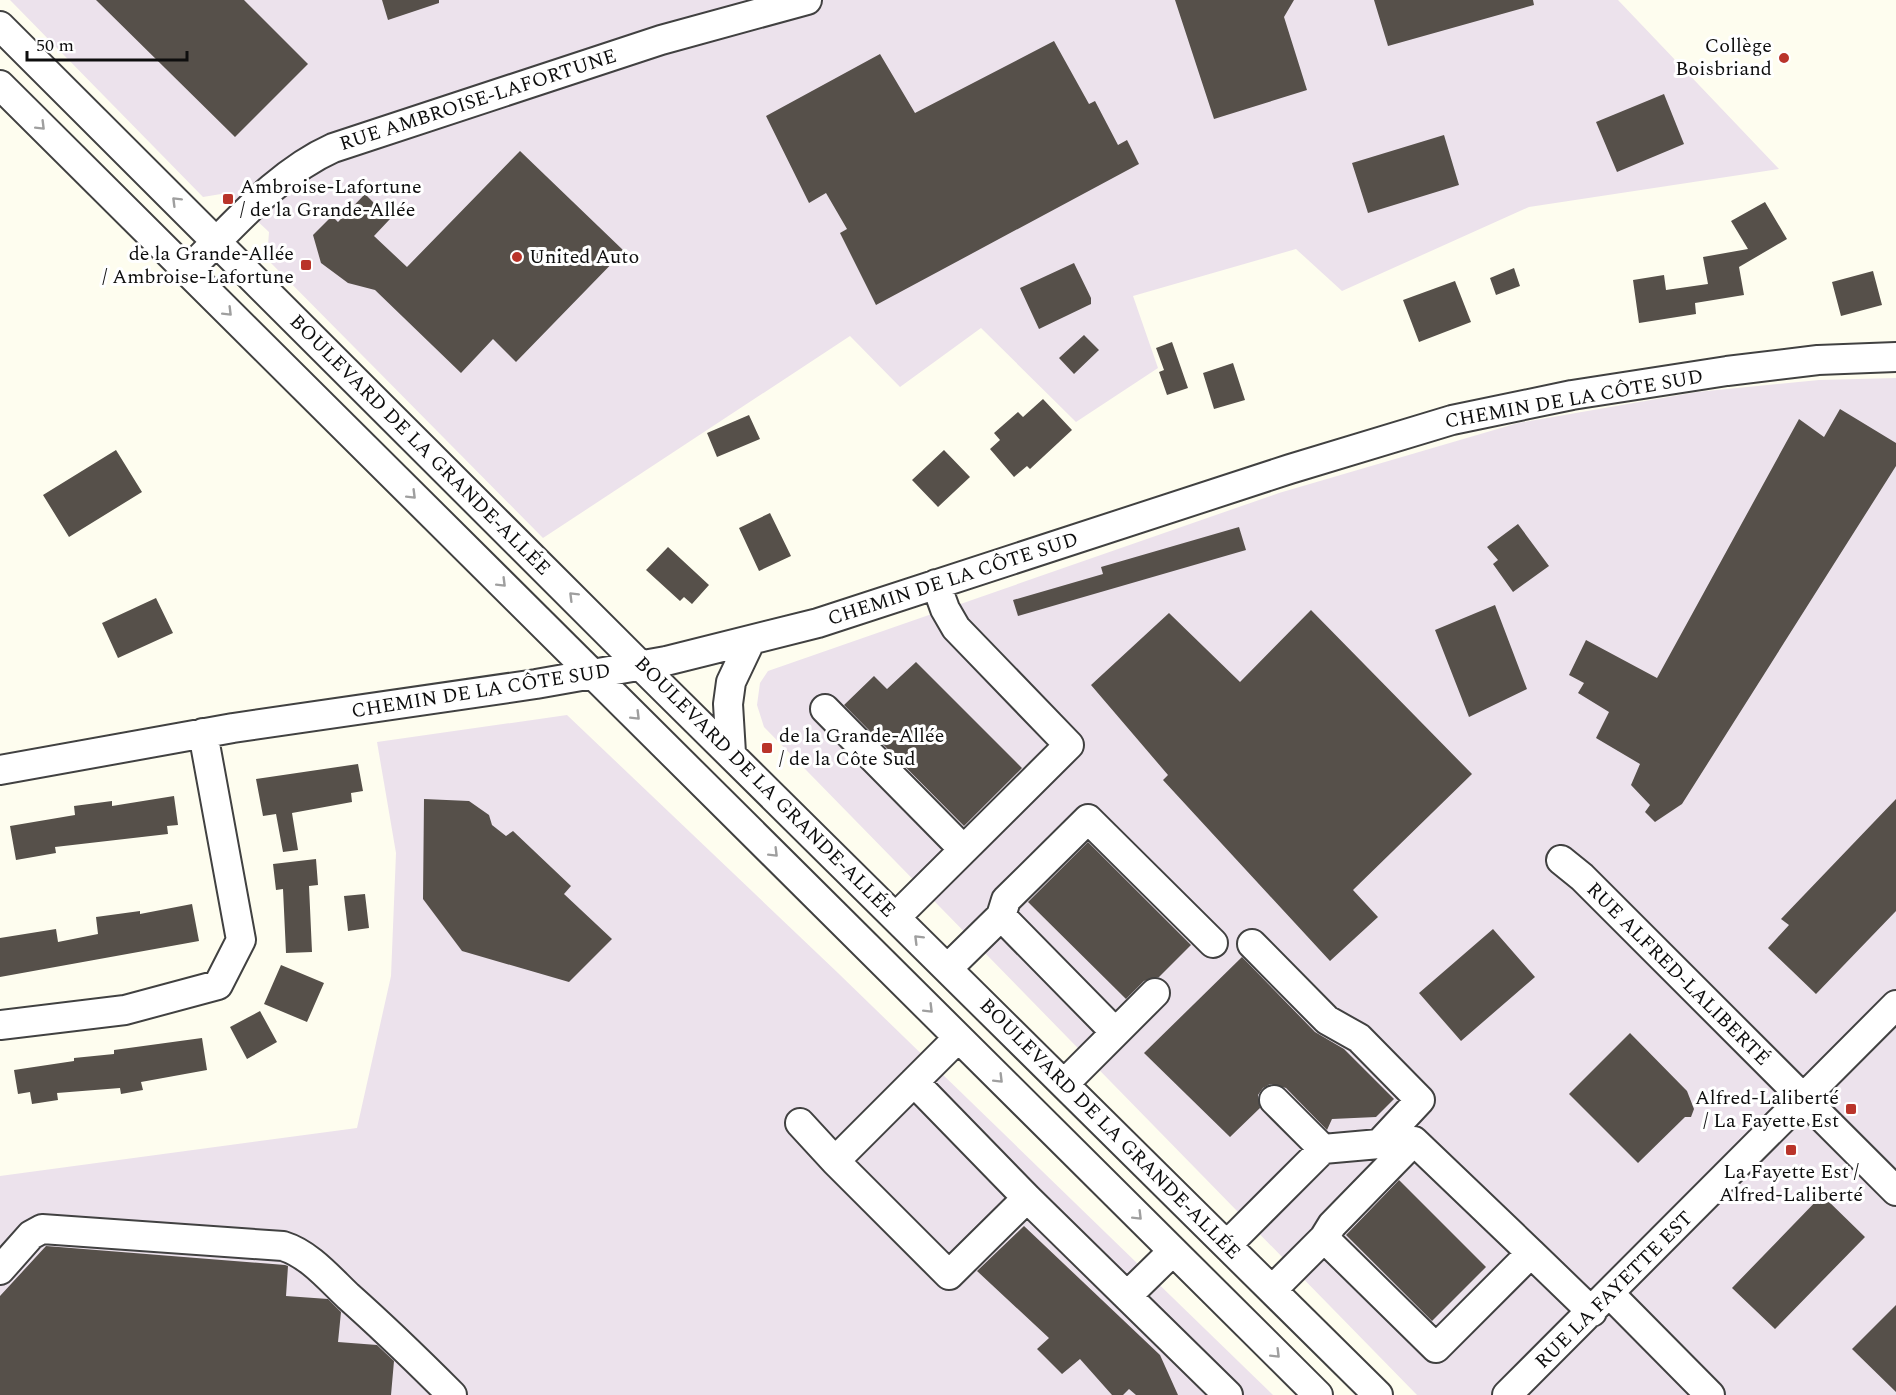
<svg xmlns="http://www.w3.org/2000/svg" width="1896" height="1395" font-family="Spectral,serif">
<style>
.industrial{fill:#ece2ec}
.building{fill:#56504a}
.lines{fill:none;stroke-linecap:round;stroke-linejoin:round}
.minor-casing{stroke:#414141;stroke-width:32}
.minor{stroke:#fff;stroke-width:28}
.oneway{stroke:#9f9f9f}
.poi-dot{fill:#b9342a;stroke:#fff;stroke-width:2}
.labels{text-anchor:middle;dominant-baseline:central;stroke-width:6;stroke-linejoin:round;paint-order:stroke}
.poi-label{font-size:20px;fill:#0e0e0e;stroke:#fff;text-anchor:end}
.street-label{font-size:20px;fill:#0e0e0e;stroke:#fff}
</style>
<rect width="100%" height="100%" fill="#fefdef"/>
<path class="industrial" d="M 10,0 L 1618,0 L 1779,169 L 1529,207 L 1342,291 L 1296,249 L 1133,296 L 1158,368 L 1076,422 L 981,328 L 900,387 L 850,336 L 543,538 L 267,259 L 269,232 L 227,193 L 203,197 Z
M 1896,378 L 1896,1395 L 1417,1395 L 764,727 L 757,705 L 760,683 L 768,671 L 1279,493 L 1518,423 L 1697,392 L 1819,380 Z
M 567,715 L 838,973 L 1273,1395 L 0,1395 L 0,1176 L 357,1128 L 391,976 L 396,853 L 377,742 Z"/>
<path class="building" d="M 96,0 L 244,0 L 308,64 L 235,137 Z
M 382,0 L 439,0 L 439,3 L 388,20 Z
M 1175,0 L 1294,0 L 1284,17 L 1307,90 L 1214,119 Z
M 1374,0 L 1533,0 L 1534,5 L 1388,46 Z
M 1054,41 L 1089,104 L 1095,101 L 1118,145 L 1127,140 L 1139,164 L 876,305 L 840,233 L 847,229 L 826,193 L 809,203 L 766,116 L 880,54 L 915,113 Z
M 1664,94 L 1684,144 L 1617,172 L 1596,122 Z
M 1444,135 L 1459,185 L 1368,213 L 1352,163 Z
M 520,151 L 624,251 L 516,362 L 493,339 L 461,373 L 375,290 L 348,283 L 321,263 L 313,235 L 332,216 L 338,222 L 365,194 L 390,219 L 374,236 L 407,267 Z
M 1765,202 L 1787,239 L 1739,267 L 1744,295 L 1695,303 L 1696,314 L 1639,323 L 1633,280 L 1664,275 L 1666,290 L 1708,284 L 1703,257 L 1748,249 L 1731,221 Z
M 1074,263 L 1091,298 L 1091,304 L 1039,329 L 1020,288 Z
M 1514,268 L 1520,286 L 1496,295 L 1490,278 Z
M 1873,271 L 1882,305 L 1841,316 L 1832,282 Z
M 1455,281 L 1471,322 L 1419,342 L 1403,300 Z
M 1084,335 L 1099,350 L 1074,374 L 1059,358 Z
M 1172,342 L 1188,388 L 1167,395 L 1159,372 L 1164,370 L 1156,348 Z
M 1233,363 L 1245,400 L 1214,409 L 1203,373 Z
M 1043,399 L 1072,430 L 1030,469 L 1027,466 L 1014,477 L 990,449 L 1000,440 L 994,433 L 1018,412 L 1023,417 Z
M 1840,409 L 1896,443 L 1896,466 L 1682,804 L 1655,822 L 1645,812 L 1650,805 L 1631,785 L 1640,764 L 1596,738 L 1609,712 L 1578,693 L 1584,683 L 1569,675 L 1586,640 L 1657,678 L 1799,419 L 1824,437 Z
M 749,415 L 760,439 L 717,457 L 707,433 Z
M 116,450 L 142,492 L 69,537 L 43,495 Z
M 944,450 L 970,477 L 938,507 L 912,480 Z
M 770,513 L 791,556 L 759,571 L 739,528 Z
M 1518,524 L 1549,566 L 1513,592 L 1493,564 L 1498,560 L 1487,547 Z
M 1239,527 L 1246,550 L 1018,616 L 1013,600 L 1103,574 L 1101,567 Z
M 668,547 L 709,585 L 692,604 L 684,597 L 680,601 L 646,570 Z
M 156,598 L 173,633 L 118,658 L 102,623 Z
M 1495,605 L 1527,689 L 1469,717 L 1435,630 Z
M 1311,610 L 1472,774 L 1353,890 L 1378,917 L 1330,961 L 1163,780 L 1168,775 L 1091,685 L 1169,613 L 1240,682 Z
M 916,662 L 1022,768 L 964,826 L 844,705 L 874,676 L 887,689 Z
M 358,764 L 363,791 L 351,793 L 352,802 L 292,813 L 298,850 L 283,852 L 276,814 L 263,816 L 256,779 Z
M 174,796 L 178,825 L 167,826 L 168,834 L 55,847 L 56,853 L 16,860 L 10,826 L 75,815 L 74,806 L 112,801 L 112,806 Z
M 424,799 L 469,801 L 489,815 L 492,825 L 506,836 L 513,831 L 571,886 L 564,894 L 612,939 L 569,982 L 462,951 L 423,899 Z
M 1896,799 L 1896,911 L 1816,994 L 1768,948 L 1789,925 L 1781,919 Z
M 1088,842 L 1191,945 L 1159,977 L 1144,981 L 1126,999 L 1028,902 Z
M 316,859 L 318,885 L 309,886 L 312,952 L 286,953 L 283,889 L 276,890 L 273,864 Z
M 365,894 L 369,928 L 348,931 L 344,896 Z
M 192,904 L 199,941 L 0,977 L 0,938 L 56,929 L 58,942 L 98,934 L 96,917 L 140,911 L 140,914 Z
M 1493,929 L 1535,977 L 1461,1041 L 1419,993 Z
M 1242,957 L 1315,1032 L 1344,1049 L 1394,1099 L 1376,1117 L 1332,1119 L 1327,1130 L 1286,1088 L 1270,1084 L 1263,1088 L 1258,1095 L 1260,1108 L 1230,1137 L 1144,1053 Z
M 281,965 L 324,983 L 307,1022 L 264,1004 Z
M 260,1011 L 277,1042 L 247,1059 L 230,1027 Z
M 1630,1033 L 1687,1091 L 1694,1109 L 1691,1117 L 1685,1117 L 1638,1163 L 1569,1094 Z
M 202,1038 L 207,1070 L 141,1082 L 143,1090 L 121,1094 L 120,1088 L 57,1093 L 58,1100 L 32,1104 L 30,1092 L 18,1094 L 14,1070 L 74,1061 L 74,1058 L 114,1054 L 114,1050 Z
M 1399,1180 L 1486,1267 L 1432,1321 L 1346,1235 Z
M 1822,1195 L 1865,1237 L 1775,1329 L 1732,1288 Z
M 1024,1226 L 1160,1355 L 1178,1395 L 1136,1395 L 1129,1389 L 1123,1395 L 1112,1395 L 1080,1359 L 1062,1374 L 1037,1349 L 1049,1338 L 977,1271 Z
M 46,1246 L 285,1265 L 288,1266 L 286,1296 L 328,1299 L 341,1312 L 338,1342 L 377,1345 L 394,1361 L 391,1395 L 0,1395 L 0,1296 Z
M 1896,1305 L 1896,1392 L 1852,1349 Z"/>
<g class="lines">
<defs>
<path id="minor" d="M 0,26 L 641,666 L 1378,1395
M 0,85 L 1318,1395
M 187,271 C 232,228 275,174 333,148 L 661,40 L 807,0
M 825,709 L 963,849
M 731,753 L 728,704 L 731,682 L 750,642
M 0,770 L 233,728 L 536,684 L 666,661 L 818,623 L 1290,469 L 1452,420 L 1572,395 L 1727,371 L 1818,360 L 1896,357
M 1561,860 L 1582,877 L 1896,1191
M 1001,916 L 1006,900 L 1088,819 L 1213,943
M 896,917 L 1069,745 L 956,628 L 945,609 L 936,584
M 948,968 L 1001,916 L 1115,1032
M 0,1025 L 125,1010 L 218,985 L 241,940 L 203,733
M 958,1038 L 835,1161 L 949,1275 L 1027,1198 L 1127,1296
M 914,1082 L 1027,1198
M 1064,1084 L 1155,993
M 1274,1100 L 1323,1149
M 800,1123 L 835,1161
M 1324,1238 L 1332,1225 L 1414,1141 L 1531,1253
M 1227,1245 L 1323,1149 L 1379,1144 L 1420,1100 L 1359,1038 L 1327,1020 L 1252,944
M 1173,1251 L 1127,1296 L 1228,1395
M 0,1270 L 31,1235 L 42,1229 L 283,1246 C 309,1254 329,1278 348,1296 C 384,1328 418,1361 452,1395
M 1272,1290 L 1324,1238 L 1436,1348 L 1531,1253 L 1592,1312
M 1610,1294 L 1710,1395
M 1507,1395 L 1896,1005"/>
</defs>
<use href="#minor" class="minor-casing"/>
<use href="#minor" class="minor"/>
</g>
<defs><path id="oneway-chevron" d="M-2-3.5L2.5 0L-2 3.5" fill="none" stroke-width="1.6" stroke-linecap="round" stroke-linejoin="round" transform="scale(1.5)"/></defs>
<g class="oneway">
<use href="#oneway-chevron" transform="translate(41 126) rotate(45)"/>
<use href="#oneway-chevron" transform="translate(176 201) rotate(-135)"/>
<use href="#oneway-chevron" transform="translate(228 312) rotate(45)"/>
<use href="#oneway-chevron" transform="translate(412 495) rotate(45)"/>
<use href="#oneway-chevron" transform="translate(502 583) rotate(45)"/>
<use href="#oneway-chevron" transform="translate(573 596) rotate(-135)"/>
<use href="#oneway-chevron" transform="translate(636 716) rotate(45)"/>
<use href="#oneway-chevron" transform="translate(774 853) rotate(45)"/>
<use href="#oneway-chevron" transform="translate(918 939) rotate(-135)"/>
<use href="#oneway-chevron" transform="translate(929 1009) rotate(45)"/>
<use href="#oneway-chevron" transform="translate(999 1079) rotate(45)"/>
<use href="#oneway-chevron" transform="translate(1138 1216) rotate(45)"/>
<use href="#oneway-chevron" transform="translate(1276 1354) rotate(45)"/>
</g>
<g class="poi-dot">
<circle cx="1784" cy="58" r="6"/>
<rect x="222" y="193" width="12" height="12" rx="3"/>
<circle cx="517" cy="257" r="6"/>
<rect x="300" y="259" width="12" height="12" rx="3"/>
<rect x="761" y="742" width="12" height="12" rx="3"/>
<rect x="1845" y="1103" width="12" height="12" rx="3"/>
<rect x="1785" y="1144" width="12" height="12" rx="3"/>
</g>
<g class="labels">
<g class="poi-label">
<text x="1772" y="46">Collège<tspan x="1772" dy="23">Boisbriand</tspan></text>
<text x="240" y="187" text-anchor="start">Ambroise-Lafortune<tspan x="240" dy="23">/ de la Grande-Allée</tspan></text>
<text x="294" y="254">de la Grande-Allée<tspan x="294" dy="23">/ Ambroise-Lafortune</tspan></text>
<text x="529" y="257" text-anchor="start">United Auto</text>
<text x="779" y="736" text-anchor="start">de la Grande-Allée<tspan x="779" dy="23">/ de la Côte Sud</tspan></text>
<text x="1839" y="1098">Alfred-Laliberté<tspan x="1839" dy="23">/ La Fayette Est</tspan></text>
<text x="1791" y="1172" text-anchor="middle">La Fayette Est /<tspan x="1791" dy="23">Alfred-Laliberté</tspan></text>
</g>
<g class="street-label">
<text transform="translate(478 100) rotate(-18)">RUE AMBROISE-LAFORTUNE</text>
<text transform="translate(1574 399) rotate(-10)">CHEMIN DE LA CÔTE SUD</text>
<text transform="translate(420 445) rotate(45)">BOULEVARD DE LA GRANDE-ALLÉE</text>
<text transform="translate(953 579) rotate(-18)">CHEMIN DE LA CÔTE SUD</text>
<text transform="translate(481 691) rotate(-9)">CHEMIN DE LA CÔTE SUD</text>
<text transform="translate(765 787) rotate(45)">BOULEVARD DE LA GRANDE-ALLÉE</text>
<text transform="translate(1678 974) rotate(45)">RUE ALFRED-LALIBERTÉ</text>
<text transform="translate(1110 1129) rotate(45)">BOULEVARD DE LA GRANDE-ALLÉE</text>
<text transform="translate(1614 1290) rotate(-45)">RUE LA FAYETTE EST</text>
</g>
</g>
<path d="M27 51v9h160v-9" fill="none" stroke="#0e0e0e" stroke-width="3"/>
<text x="36" y="51" font-size="18" fill="#0e0e0e" stroke="#ffffff" stroke-width="4.5" paint-order="stroke">50 m</text>
</svg>
